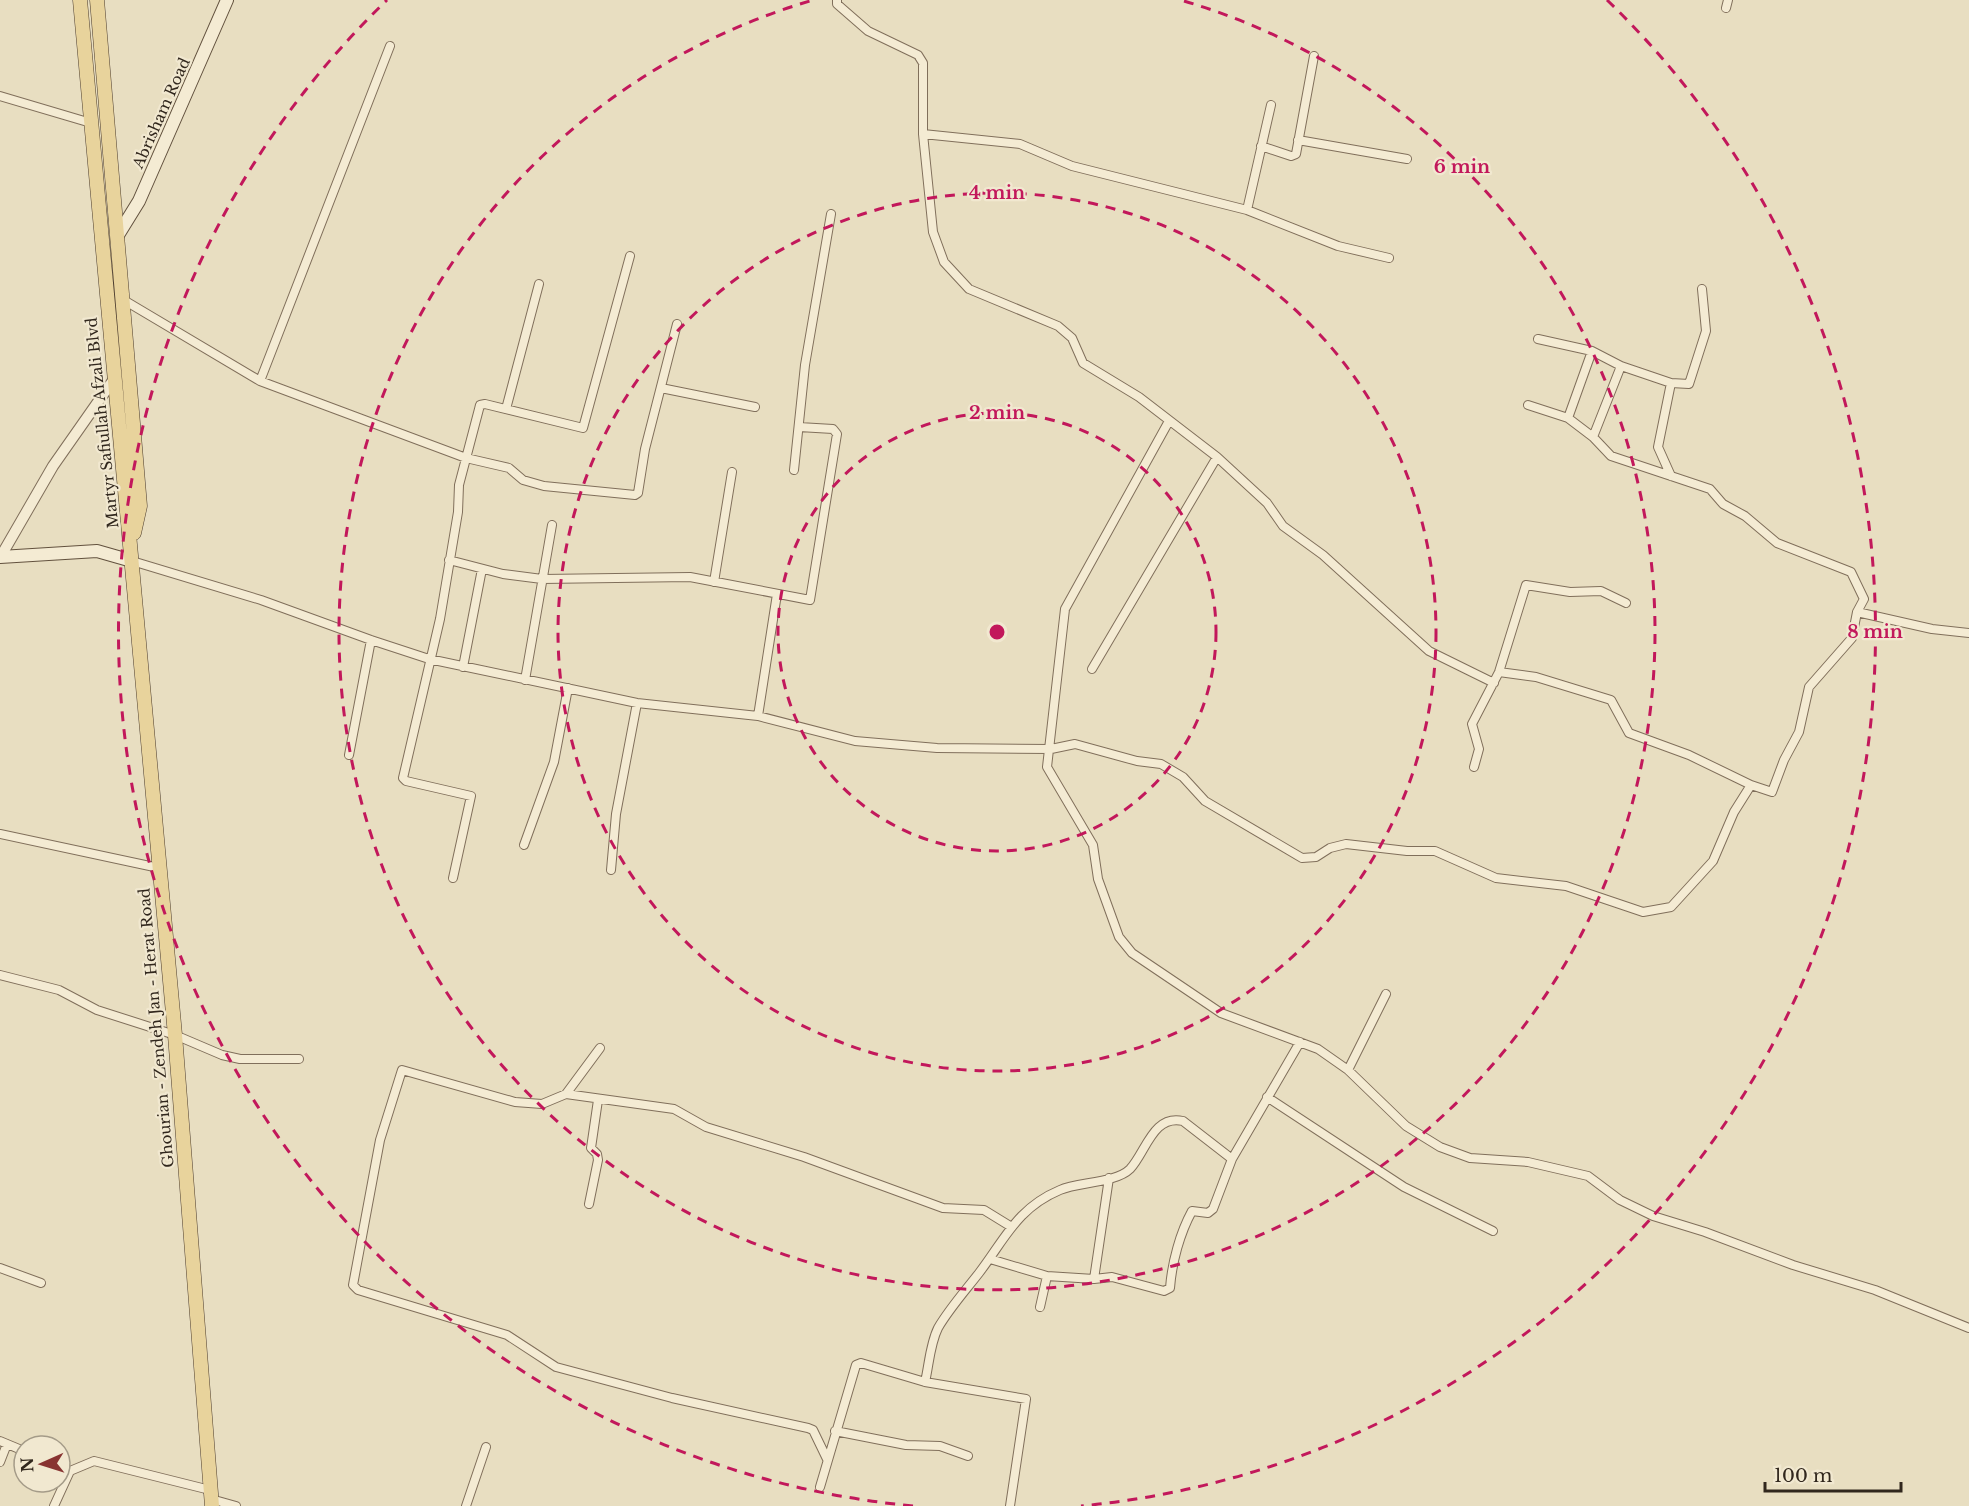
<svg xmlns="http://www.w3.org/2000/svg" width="1969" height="1506" font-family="'Libre Baskerville',serif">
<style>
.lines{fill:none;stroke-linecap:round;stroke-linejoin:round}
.minor-casing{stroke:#806f5b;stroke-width:10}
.tertiary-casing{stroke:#806f5b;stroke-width:12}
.secondary-casing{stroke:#62513e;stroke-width:14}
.primary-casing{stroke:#4e3e2f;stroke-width:15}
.minor{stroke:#f4ebd3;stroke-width:8}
.tertiary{stroke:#f4ebd3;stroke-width:10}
.secondary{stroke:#f4ebd3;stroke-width:12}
.primary{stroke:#e8d39c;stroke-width:14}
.ring{fill:none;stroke:#c2185b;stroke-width:3;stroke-dasharray:10 8}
.labels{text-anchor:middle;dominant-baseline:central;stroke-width:4.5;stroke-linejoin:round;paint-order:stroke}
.street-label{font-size:15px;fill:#31271d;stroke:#f1e8d0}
.centre{fill:#c2185b;stroke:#f1e8d0;stroke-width:3}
.ring-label{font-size:18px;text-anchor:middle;font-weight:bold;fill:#c2185b;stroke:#f1e8d0;stroke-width:4.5;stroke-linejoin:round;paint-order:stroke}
</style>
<rect width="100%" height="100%" fill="#e8dec1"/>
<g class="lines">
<defs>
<path id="minor" d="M 837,0 L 837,4 L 868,31 L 918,55 L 923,63 L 923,134 L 933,232 L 944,262 L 969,289 L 1058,326 L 1072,338 L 1083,363 L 1139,397 L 1217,457 L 1267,503 L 1283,526 L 1323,555 L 1429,651 L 1494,683
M 1726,8 L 1728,0
M 0,96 L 91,123
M 923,134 L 1020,144 L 1072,166 L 1247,210 L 1338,246 L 1389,258
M 1298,140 L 1407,159
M 1261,146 L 1291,156 L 1296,154 L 1314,56
M 1247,210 L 1271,105
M 122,299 L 260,381 L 466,458 L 509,468 L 523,480 L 544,486 L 635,495 L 638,493 L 645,449 L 677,324
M 1538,339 L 1592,351 L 1621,366 L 1671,383
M 260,381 L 390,46
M 661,388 L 755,407
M 506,409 L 539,284
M 1568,418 L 1592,351
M 1169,421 L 1065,609 L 1047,767 L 1093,845 L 1098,879 L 1119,937 L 1132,953 L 1221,1013 L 1318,1049 L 1348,1070 L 1406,1126 L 1440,1147 L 1470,1158 L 1528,1162 L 1588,1176 L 1620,1200 L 1653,1216 L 1705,1232 L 1793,1265 L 1875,1290 L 1969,1328
M 1593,437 L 1621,366
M 794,470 L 805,365 L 831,214
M 1671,476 L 1658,447 L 1671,383 L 1689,384 L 1706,331 L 1702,289
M 449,560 L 503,574 L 542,579 L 690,577 L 810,600 L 837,434 L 833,429 L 799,427
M 132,561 L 261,600 L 371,640 L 429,659 L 637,703 L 758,716 L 855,741 L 937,748 L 1051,749 L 1075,744 L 1137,761 L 1161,764 L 1183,777 L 1205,801 L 1302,858 L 1316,857 L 1330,848 L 1346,844 L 1407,851 L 1435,851 L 1496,878 L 1566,886 L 1643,912 L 1671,907 L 1713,861 L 1734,812 L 1751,785 L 1772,792 L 1784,760 L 1799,732 L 1809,687 L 1852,638 L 1857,612 L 1864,599 L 1851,572 L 1777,543 L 1745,516 L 1723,504 L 1710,489 L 1611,456 L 1593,437 L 1568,418 L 1528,405
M 714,582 L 732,472
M 1857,612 L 1932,629 L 1969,633
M 463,667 L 482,569
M 1092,669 L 1217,457
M 1499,672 L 1536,677 L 1611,700 L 1629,733 L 1689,755 L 1751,785
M 525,680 L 552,525
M 758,716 L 777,594
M 349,755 L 371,640
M 1474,767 L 1479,749 L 1472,724 L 1499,672 L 1526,585 L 1570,592 L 1601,591 L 1626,603
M 0,834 L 159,868
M 524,845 L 554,762 L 568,688
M 611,870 L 616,814 L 637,703
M 453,878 L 471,796 L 406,781 L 403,778 L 440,619 L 458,512 L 459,485 L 479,409 L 480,405 L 485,404 L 583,428 L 630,256
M 0,975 L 59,990 L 97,1010 L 175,1035 L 222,1055 L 240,1059 L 299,1059
M 600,1048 L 566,1094 L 542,1104 L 515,1102 L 402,1070 L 380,1140 L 353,1285 L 358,1290 L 507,1335 L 556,1367 L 672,1398 L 808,1428 L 813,1430 L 827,1459
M 1348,1070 L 1386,994
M 566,1094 L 674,1109 L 706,1127 L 804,1157 L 943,1208 L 984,1210 L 1010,1226
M 1267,1097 L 1404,1187 L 1493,1231
M 589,1204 L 598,1160 L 597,1154 L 591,1148 L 598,1100
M 990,1259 L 1047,1276
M 0,1268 L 41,1283
M 1094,1279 L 1109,1178
M 1040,1307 L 1047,1276 L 1094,1279 L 1112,1277 L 1164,1291 L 1170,1288 C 1172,1262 1180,1233 1192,1211 L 1208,1213 L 1213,1209 L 1232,1159 L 1300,1042
M 925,1382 C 929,1365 930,1344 938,1328 C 949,1309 965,1291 979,1273 C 1005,1239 1017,1208 1060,1190 C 1078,1182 1116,1183 1130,1169 C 1146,1152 1153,1114 1183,1121 L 1232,1159
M 835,1431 L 906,1445 L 940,1446 L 968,1456
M 0,1441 L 24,1451
M 0,1462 L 7,1444
M 60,1467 L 70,1471 L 94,1461 L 210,1490
M 820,1487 L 856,1365 L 861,1363 L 925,1382 L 1026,1399 L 1010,1506
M 211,1499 L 236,1506
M 54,1506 L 70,1471
M 466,1506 L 486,1447"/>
<path id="tertiary" d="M 1,556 L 53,466 L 114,379"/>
<path id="secondary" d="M 118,235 L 139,201 L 227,0
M 0,557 L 97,551 L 132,561"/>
<path id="primary" d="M 80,0 L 175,1035 L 212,1506
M 97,0 L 140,506 L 134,533"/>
</defs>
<use href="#minor" class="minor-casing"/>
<use href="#tertiary" class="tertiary-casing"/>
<use href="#secondary" class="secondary-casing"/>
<use href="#primary" class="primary-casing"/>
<use href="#minor" class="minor"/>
<use href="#tertiary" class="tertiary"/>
<use href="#secondary" class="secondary"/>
<use href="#primary" class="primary"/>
</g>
<g class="ring">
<circle cx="997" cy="632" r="219"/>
<circle cx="997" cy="632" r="439"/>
<path d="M1184 1A658 658 0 1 1 810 1"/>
<path d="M913 1506A878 878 0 0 1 387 0M1607 0A878 878 0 0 1 1081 1506"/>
</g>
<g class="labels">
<g class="street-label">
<text transform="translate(161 113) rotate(-66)">Abrisham Road</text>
<text transform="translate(102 423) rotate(-96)">Martyr Safiullah Afzali Blvd</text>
<text transform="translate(156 1028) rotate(-95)">Ghourian - Zendeh Jan - Herat Road</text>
</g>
</g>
<circle cx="997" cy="632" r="9" class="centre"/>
<g class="ring-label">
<text x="1462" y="173">6 min</text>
<text x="997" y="199">4 min</text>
<text x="997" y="419">2 min</text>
<text x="1875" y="638">8 min</text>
</g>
<g transform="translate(42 1464) rotate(267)"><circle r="28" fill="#f1e8d0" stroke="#a49b88" stroke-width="1.5"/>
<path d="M0-4.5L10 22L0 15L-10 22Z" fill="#883331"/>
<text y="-9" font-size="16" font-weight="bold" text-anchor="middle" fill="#31271d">N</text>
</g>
<path d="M1765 1482v9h136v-9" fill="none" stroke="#31271d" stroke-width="3"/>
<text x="1774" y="1482" font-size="18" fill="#31271d" stroke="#f1e8d0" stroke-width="4.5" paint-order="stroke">100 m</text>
</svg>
